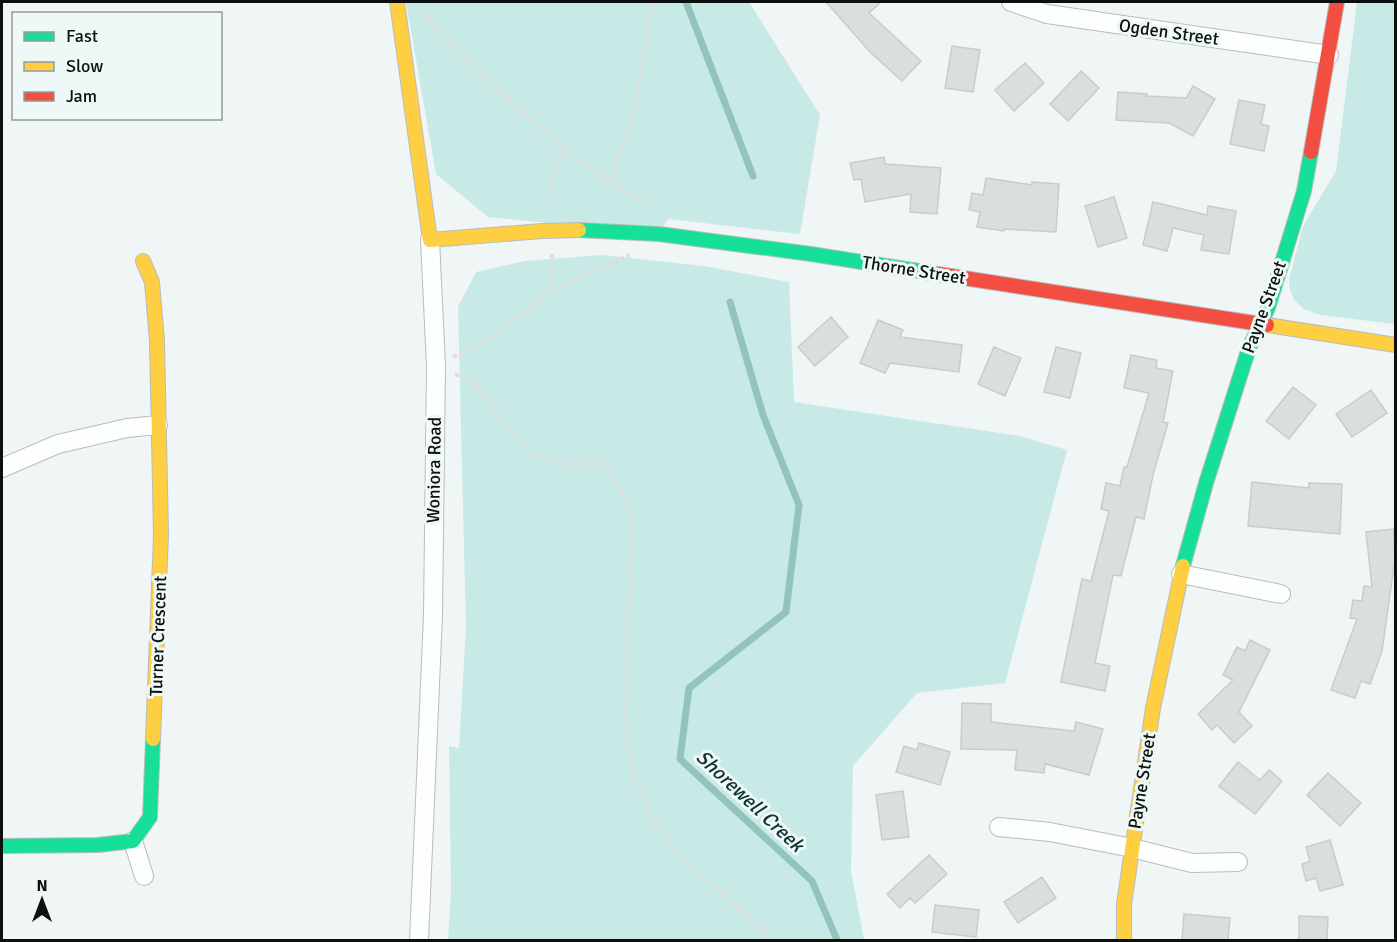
<svg xmlns="http://www.w3.org/2000/svg" width="1397" height="942" font-family="Signika,sans-serif">
<style>
.green{fill:#c8eae7}
.lines{fill:none;stroke-linecap:round;stroke-linejoin:round}
.stream{stroke:#92c3be;stroke-width:7}
.building{fill:#dadede;stroke:#c8cdcc;stroke-width:1.5}
.street-casing{stroke:#b8bdbc;stroke-width:20}
.fast-casing{stroke:#b8bdbc;stroke-width:16}
.slow-casing{stroke:#b8bdbc;stroke-width:16}
.jam-casing{stroke:#b8bdbc;stroke-width:16}
.path{stroke:#dcdede;stroke-width:4;stroke-dasharray:4.5 3;stroke-linecap:butt}
.street{stroke:#fdfefe;stroke-width:18}
.fast{stroke:#16e098;stroke-width:14}
.slow{stroke:#ffcf43;stroke-width:14}
.jam{stroke:#f24e42;stroke-width:14}
.labels{text-anchor:middle;dominant-baseline:central;stroke-width:6;stroke-linejoin:round;paint-order:stroke}
.street-label{font-size:18px;fill:#0c100f;stroke:#edf8f7}
.water-label{font-size:20px;font-style:italic;fill:#0f322f;stroke:#edf8f7}
</style>
<rect width="100%" height="100%" fill="#f0f5f5"/>
<path class="green" d="M 406,2 L 749,2 L 820,115 L 800,234 L 668,219 L 659,234 L 488,217 L 436,174 Z
M 1357,2 L 1395,2 L 1395,324 L 1320,315 L 1304,309 L 1294,300 L 1289,286 L 1290,276 L 1303,226 L 1336,171 Z
M 602,255 L 704,266 L 789,282 L 794,402 L 1020,436 L 1067,450 L 1005,683 L 917,693 L 853,766 L 851,871 L 864,940 L 448,940 L 451,890 L 449,746 L 459,748 L 466,628 L 458,307 L 476,272 L 525,261 Z"/>
<g class="lines">
<path class="stream" d="M 686,2 L 753,176
M 730,302 L 763,415 L 799,505 L 786,612 L 689,688 L 680,759 L 812,881 L 837,940"/>
</g>
<path class="building" d="M 826,2 L 881,2 L 869,13 L 921,61 L 902,81 L 871,53 Z
M 952,46 L 980,50 L 973,92 L 945,88 Z
M 1025,63 L 1044,83 L 1014,111 L 995,90 Z
M 1081,71 L 1099,88 L 1068,121 L 1050,104 Z
M 1193,86 L 1215,99 L 1193,136 L 1169,123 L 1116,120 L 1118,92 L 1147,94 L 1146,96 L 1186,98 Z
M 1239,100 L 1265,105 L 1261,124 L 1269,126 L 1264,151 L 1230,144 Z
M 884,157 L 885,164 L 941,168 L 937,214 L 910,212 L 911,194 L 865,202 L 861,179 L 854,180 L 850,163 Z
M 986,178 L 1032,185 L 1032,182 L 1059,184 L 1056,232 L 1004,229 L 1004,231 L 977,227 L 980,212 L 969,210 L 972,193 L 983,195 Z
M 1114,197 L 1127,238 L 1098,247 L 1085,206 Z
M 1153,202 L 1207,215 L 1208,206 L 1236,211 L 1229,254 L 1201,250 L 1204,235 L 1173,228 L 1167,251 L 1143,245 Z
M 831,317 L 848,337 L 815,366 L 798,347 Z
M 878,320 L 903,330 L 900,337 L 962,345 L 959,372 L 890,363 L 885,373 L 860,363 Z
M 994,347 L 1021,358 L 1005,396 L 978,384 Z
M 1056,347 L 1081,353 L 1070,398 L 1044,392 Z
M 1131,355 L 1157,360 L 1156,368 L 1173,371 L 1163,422 L 1168,423 L 1153,475 L 1144,519 L 1136,517 L 1121,576 L 1113,575 L 1095,663 L 1110,666 L 1105,691 L 1061,682 L 1082,579 L 1091,581 L 1109,511 L 1101,509 L 1106,483 L 1120,486 L 1124,467 L 1127,467 L 1149,393 L 1124,388 Z
M 1293,387 L 1316,405 L 1289,439 L 1266,421 Z
M 1371,390 L 1387,413 L 1352,437 L 1336,414 Z
M 1252,482 L 1309,488 L 1309,483 L 1342,484 L 1340,534 L 1248,526 Z
M 1394,529 L 1395,566 L 1394,566 L 1382,651 L 1370,684 L 1361,681 L 1355,698 L 1331,690 L 1357,619 L 1350,618 L 1353,600 L 1362,601 L 1364,586 L 1372,587 L 1366,532 Z
M 1250,640 L 1270,650 L 1239,712 L 1252,726 L 1234,743 L 1217,725 L 1212,730 L 1198,714 L 1233,680 L 1223,675 L 1237,647 L 1245,651 Z
M 962,703 L 991,704 L 991,722 L 1074,731 L 1076,722 L 1103,729 L 1089,775 L 1045,764 L 1044,773 L 1015,770 L 1017,750 L 961,749 Z
M 919,743 L 950,752 L 940,785 L 896,772 L 904,746 L 917,750 Z
M 1238,762 L 1260,780 L 1269,770 L 1282,781 L 1255,814 L 1219,786 Z
M 1328,773 L 1361,803 L 1340,826 L 1307,795 Z
M 903,791 L 909,837 L 882,840 L 876,795 Z
M 1330,840 L 1343,885 L 1320,891 L 1316,878 L 1306,881 L 1302,864 L 1310,861 L 1306,847 Z
M 929,855 L 947,874 L 915,903 L 910,898 L 900,908 L 887,894 Z
M 1042,877 L 1056,898 L 1018,923 L 1004,902 Z
M 935,905 L 979,910 L 976,937 L 932,932 Z
M 1184,914 L 1230,918 L 1228,940 L 1182,940 Z
M 1299,916 L 1328,917 L 1327,940 L 1299,940 Z"/>
<g class="lines">
<defs>
<path id="street" d="M 1011,2 L 1047,14 L 1329,55
M 2,468 L 58,444 L 127,428 L 158,425
M 1181,574 L 1281,594
M 999,827 L 1050,832 L 1132,848 L 1192,863 L 1238,862
M 133,841 L 144,876
M 419,940 L 433,615 L 436,366 L 430,240"/>
<path id="fast" d="M 579,230 L 659,234 L 811,254 L 925,272
M 1183,566 L 1206,483 L 1249,348 L 1268,308 L 1304,191 L 1311,152
M 2,846 L 98,845 L 133,841 L 150,817 L 153,739"/>
<path id="slow" d="M 397,2 L 430,240 L 542,231 L 579,230
M 143,261 L 152,282 L 157,341 L 161,535 L 153,739
M 1267,325 L 1396,345
M 1124,940 L 1124,904 L 1153,708 L 1183,566"/>
<path id="jam" d="M 1311,152 L 1337,2
M 925,272 L 1267,325"/>
</defs>
<use href="#street" class="street-casing"/>
<use href="#fast" class="fast-casing"/>
<use href="#slow" class="slow-casing"/>
<use href="#jam" class="jam-casing"/>
<path class="path" d="M 422,12 L 475,68 L 564,149 L 609,182 L 646,203 L 649,210
M 609,182 L 636,105 L 651,15 L 651,2
M 551,195 L 554,170 L 564,149
M 552,254 L 552,290
M 453,357 L 485,342 L 552,290 L 630,255
M 455,374 L 473,382 L 528,451 L 562,464 L 602,464 L 625,498 L 631,521 L 626,719 L 633,776 L 653,819 L 677,853 L 755,924 L 767,940"/>
<use href="#street" class="street"/>
<use href="#fast" class="fast"/>
<use href="#slow" class="slow"/>
<use href="#jam" class="jam"/>
</g>
<g class="labels">
<g class="street-label">
<text transform="translate(1169 32) rotate(8)">Ogden Street</text>
<text transform="translate(914 270) rotate(9)">Thorne Street</text>
<text transform="translate(1264 307) rotate(-70)">Payne Street</text>
<text transform="translate(434 470) rotate(-89)">Woniora Road</text>
<text transform="translate(158 636) rotate(-88)">Turner Crescent</text>
<text transform="translate(1142 781) rotate(-81)">Payne Street</text>
</g>
<g class="water-label">
<text transform="translate(750 801) rotate(43)">Shorewell Creek</text>
</g>
</g>
<rect width="1397" height="942" fill="none" stroke="#0c100f" stroke-width="6"/>
<rect x="12" y="12" width="210" height="108" fill="#edf8f7" stroke="#939b9a" stroke-width="1.5"/>
<rect x="24" y="32" width="30" height="9" fill="#16e098" stroke="#939b9a" stroke-width="1.5"/>
<text x="66" y="42" font-size="18" fill="#0c100f">Fast</text>
<rect x="24" y="62" width="30" height="9" fill="#ffcf43" stroke="#939b9a" stroke-width="1.5"/>
<text x="66" y="72" font-size="18" fill="#0c100f">Slow</text>
<rect x="24" y="92" width="30" height="9" fill="#f24e42" stroke="#939b9a" stroke-width="1.5"/>
<text x="66" y="102" font-size="18" fill="#0c100f">Jam</text>
<g transform="translate(42 900)" stroke="#edf8f7" stroke-width="4.5" paint-order="stroke">
<path d="M0-4.5L10 22L0 15L-10 22Z" fill="#0c100f"/>
<text y="-9" font-size="16" font-weight="bold" text-anchor="middle" fill="#0c100f">N</text>
</g>
</svg>
